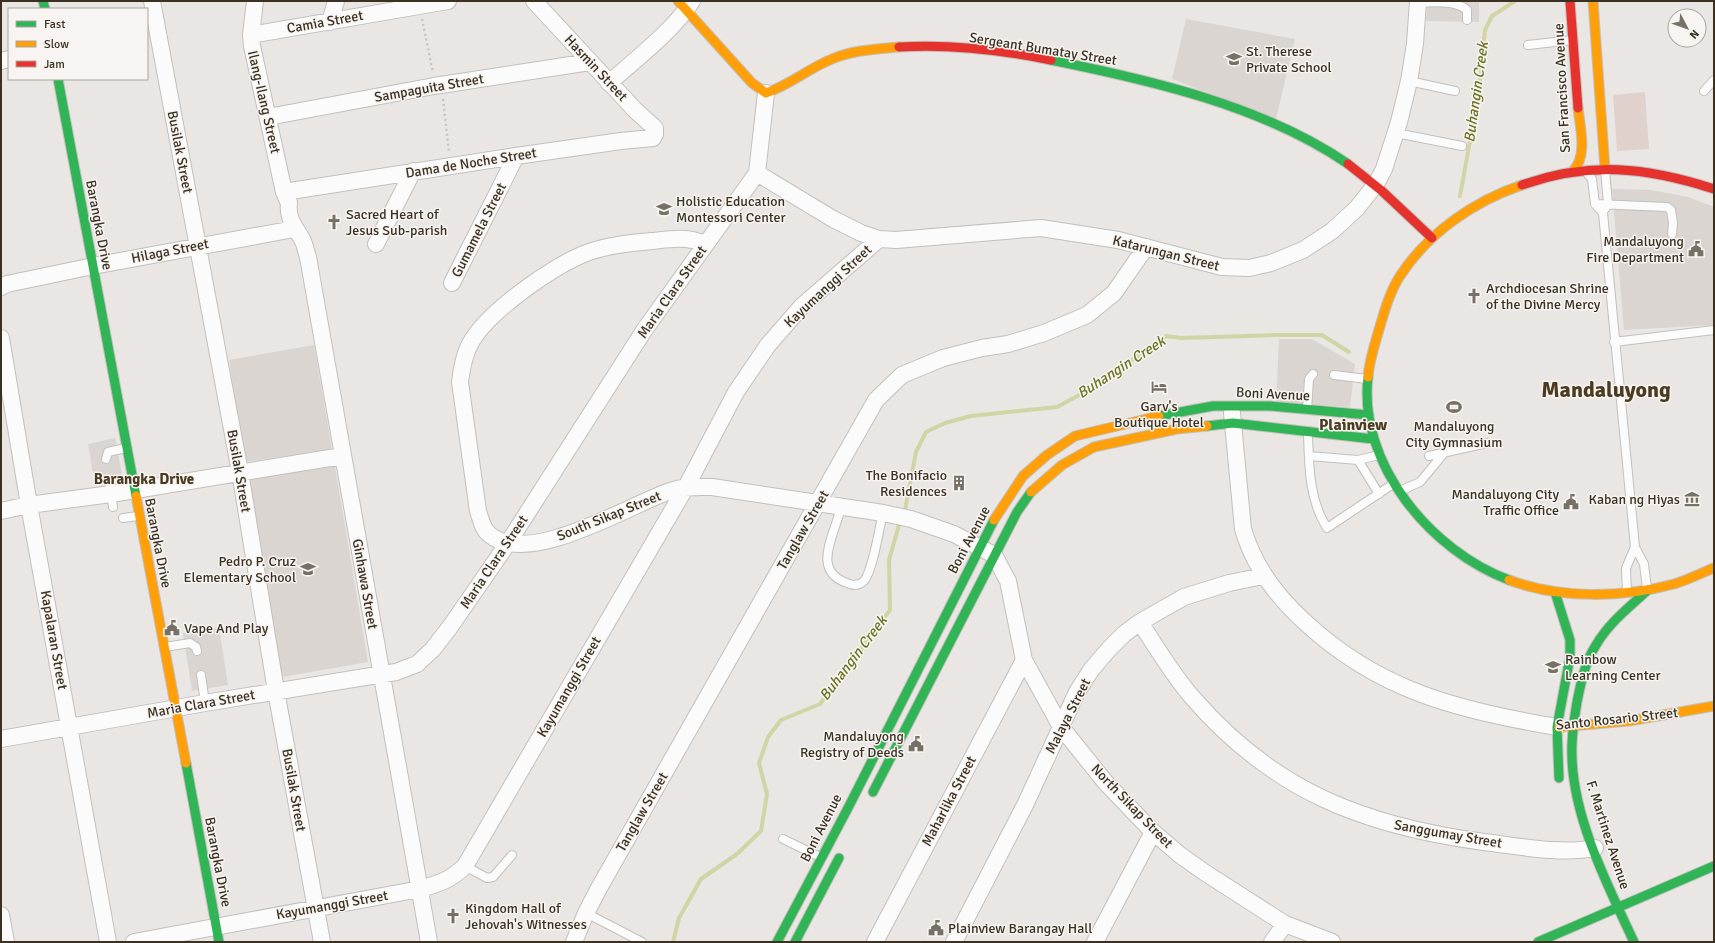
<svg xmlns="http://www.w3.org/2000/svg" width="1715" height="943" font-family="Signika,sans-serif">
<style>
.built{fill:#dad5d1}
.green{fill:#e1d1cd}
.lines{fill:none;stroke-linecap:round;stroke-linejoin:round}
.stream{stroke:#d3d4a6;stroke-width:4}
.lane-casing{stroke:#c2c0bd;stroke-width:10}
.street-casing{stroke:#c2c0bd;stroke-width:18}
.fast-casing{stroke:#c2c0bc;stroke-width:11}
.slow-casing{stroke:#c2c0bc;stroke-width:11}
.jam-casing{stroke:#c2c0bc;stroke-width:11}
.path{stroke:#c9c4c0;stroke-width:2.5;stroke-dasharray:2 3;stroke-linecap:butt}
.lane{stroke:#fcfbfb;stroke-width:8}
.street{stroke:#fcfbfb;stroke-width:16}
.fast{stroke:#30b455;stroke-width:9}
.slow{stroke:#ff9f0a;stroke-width:9}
.jam{stroke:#e5322d;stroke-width:9}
.labels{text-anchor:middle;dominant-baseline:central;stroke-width:3;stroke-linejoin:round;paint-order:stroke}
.street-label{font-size:14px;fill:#3a3123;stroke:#f7f4f1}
.poi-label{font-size:14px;fill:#3a3123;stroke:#f7f4f1;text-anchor:start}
.water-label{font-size:15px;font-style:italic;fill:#6e7221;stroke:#f7f4f1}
.neighbourhood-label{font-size:15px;font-weight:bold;fill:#4b3b20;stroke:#f7f4f1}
.quarter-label{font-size:16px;font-weight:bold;fill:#4b3b20;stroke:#f7f4f1}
.town-label{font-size:22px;font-weight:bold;fill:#4b3b20;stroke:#f7f4f1}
</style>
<rect width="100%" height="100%" fill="#e9e6e3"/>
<path class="built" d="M 1427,1 L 1479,1 L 1479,22 L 1426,21 Z
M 1186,19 L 1295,39 L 1276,119 L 1172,79 Z
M 1612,189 L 1651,190 L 1688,197 L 1714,207 L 1714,325 L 1624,330 Z
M 1279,339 L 1312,339 L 1355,364 L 1350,407 L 1276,402 Z
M 314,345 L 332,449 L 245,462 L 229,360 Z
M 115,438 L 123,479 L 95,485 L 88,444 Z
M 334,461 L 368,662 L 282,677 L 248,475 Z
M 219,627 L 228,685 L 192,691 L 183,633 Z"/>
<path class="green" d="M 1645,92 L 1649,149 L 1617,151 L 1613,95 Z"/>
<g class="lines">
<path class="stream" d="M 1460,196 L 1479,91 L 1485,30 L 1492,16 L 1515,1
M 905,510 L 916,452 L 926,432 L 945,423 L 971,416 L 1057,407 L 1096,386 L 1166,336 L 1181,338 L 1278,335 L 1322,335 L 1349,352
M 673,942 L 679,918 L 701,879 L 737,854 L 761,831 L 767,794 L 759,763 L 768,737 L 781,720 L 820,704 L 890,610 L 889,560 L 899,525"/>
<defs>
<path id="lane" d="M 1418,3 C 1432,2 1456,0 1467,10 L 1467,20
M 1528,45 L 1573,40
M 1409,81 L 1455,91
M 1704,91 L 1714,80
M 1396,133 L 1462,146
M 1586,172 L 1592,179 L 1595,204 L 1603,213 L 1635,547 L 1644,564 L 1647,589
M 1595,204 L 1667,207 L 1671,210 L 1673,223 L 1672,234
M 1605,209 L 1608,204 L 1605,170
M 1614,342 L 1714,330
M 1334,375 L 1367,379
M 1307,410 L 1309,379 L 1313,374
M 1308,433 C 1309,466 1309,500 1327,528 L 1393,484
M 1309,456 L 1358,460 L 1379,455
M 1429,456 L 1487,443
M 106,459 L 108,452 L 126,448
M 1358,460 L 1379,494
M 109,480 L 113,507
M 1400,491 L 1420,482 L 1445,452
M 841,507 C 835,535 809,572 850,584 C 856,586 860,585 864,581 C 873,570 879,529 883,513
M 123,518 L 138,516
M 1627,592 L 1626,568 L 1635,547
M 165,647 L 190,643 L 196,647 L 197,651
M 201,675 L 205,703
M 783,839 L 820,857
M 465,866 L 487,878 L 493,877 L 512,855
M 586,913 L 642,942"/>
<path id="street" d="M 152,1 L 240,472 L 276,691 L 322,942
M 255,1 L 251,35 L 252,46 L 284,192 L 288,201
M 330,22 L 336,1
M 251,35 L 448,1
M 1,61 L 9,59
M 609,83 C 634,61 676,28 692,1
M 268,117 L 434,86 L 590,62
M 757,173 L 833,219 L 861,233 L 879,239 L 896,240 L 1041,228 L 1118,240 L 1222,267 L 1249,268 L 1271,263 L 1303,250 L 1332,231 L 1357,208 L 1376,184 L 1384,169 L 1399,122 L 1409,81 L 1415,44 L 1418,1
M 284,192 L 516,156 L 621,141 L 653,138 L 655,134 L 655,128 L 635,110 L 534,1
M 289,202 C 287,220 295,226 303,241 C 305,245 306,252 308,257 L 429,942
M 376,244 L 413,171
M 705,244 C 687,236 671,239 652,241 C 630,243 610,245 589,252 C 556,264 495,307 475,336 C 465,349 462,366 460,382 L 478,511 C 481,519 482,529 490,535 C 530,567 629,505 670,491 C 684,486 698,487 712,487 L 883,513 L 911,519 L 954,534 L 994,555 L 1008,581 L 1024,660 L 1061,727 L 1106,783 L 1153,832 L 1180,855 L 1204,872 L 1285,924 L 1332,942
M 452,283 L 516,156
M 1,287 L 7,284 L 93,266 L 294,229
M 1,338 L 29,505 L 108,942
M 1232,413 L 1243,529 C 1254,567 1277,597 1306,623 C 1379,691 1461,711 1557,727
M 1,511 L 29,505 L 111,494 L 342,456
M 1140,622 C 1156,647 1172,674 1192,697 C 1273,791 1364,826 1484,842 C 1518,846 1561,855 1595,848
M 1,739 L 205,703 L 396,672 L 417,664 L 433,649 L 450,627 L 508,543 L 645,329 L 757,173 L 766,93
M 1,915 L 6,942
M 134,942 L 420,889 C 438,884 451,880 465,866 L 686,487 L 736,392 L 768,345 L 802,306 L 879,239
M 574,942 L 586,913 L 599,888 L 876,400 L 902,375 L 943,358 L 982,348 L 1008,344 L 1044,333 L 1087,315 L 1114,293 L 1146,247
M 875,942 L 1024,660
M 954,942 L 1025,805 L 1077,692 L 1091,670 L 1109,649 L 1124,634 L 1140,622 L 1184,597 L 1229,583 L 1263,576
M 1095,942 L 1153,832
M 1272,942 L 1285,924"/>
<path id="fast" d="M 43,1 L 45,9
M 1051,60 C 1150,80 1264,106 1348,164
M 58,79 L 136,496
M 1368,377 C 1358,464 1431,551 1509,580
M 1159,416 L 1213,406 L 1270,406 L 1369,415
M 1207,426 L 1233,423 L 1373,439
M 1555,592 L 1570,640 L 1570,657 L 1557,727 L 1559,778
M 186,763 L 219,942
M 873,792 L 1017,512 L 1031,492
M 777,942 L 848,808 L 994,520
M 795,942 L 839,858
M 1538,942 L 1714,866
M 1634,942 C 1608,886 1573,818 1572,756 C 1571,738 1574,720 1577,702 C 1581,682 1585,662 1596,645 C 1609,623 1629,607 1648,590"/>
<path id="slow" d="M 678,1 L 752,83 L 766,93 C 790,85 809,68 832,59 C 853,50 877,49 899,47
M 1593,1 L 1605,169
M 1573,171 C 1588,156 1580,127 1578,108
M 1368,377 C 1369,362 1374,347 1378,333 C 1384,313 1389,293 1400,276 C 1428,233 1474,201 1522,185
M 1031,492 L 1062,465 L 1094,447 L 1177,429 L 1207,426
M 136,496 L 186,763
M 994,520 L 1023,476 L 1047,455 L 1075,436 L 1159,416
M 1509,580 C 1560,599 1622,598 1674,584 C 1688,580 1701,573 1714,568
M 1559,727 L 1629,721 L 1714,706"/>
<path id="jam" d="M 1570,1 L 1578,108
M 899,47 C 949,44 1002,50 1051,60
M 1348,164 L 1382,191 L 1432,238
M 1522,185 C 1590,161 1646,167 1714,189"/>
</defs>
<use href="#lane" class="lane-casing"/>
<use href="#street" class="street-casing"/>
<use href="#fast" class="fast-casing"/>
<use href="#slow" class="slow-casing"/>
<use href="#jam" class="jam-casing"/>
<path class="path" d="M 422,19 L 433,73
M 443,99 L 449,152"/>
<use href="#lane" class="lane"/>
<use href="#street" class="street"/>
<use href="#fast" class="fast"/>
<use href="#slow" class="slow"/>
<use href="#jam" class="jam"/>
</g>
<defs>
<symbol id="school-bare" viewBox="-9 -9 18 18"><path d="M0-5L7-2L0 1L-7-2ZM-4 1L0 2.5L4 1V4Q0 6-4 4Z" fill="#777066" stroke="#f7f4f1" stroke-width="2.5" paint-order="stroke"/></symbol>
<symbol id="church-bare" viewBox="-9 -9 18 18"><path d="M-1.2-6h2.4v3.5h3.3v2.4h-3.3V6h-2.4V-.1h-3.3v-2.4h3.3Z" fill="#777066" stroke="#f7f4f1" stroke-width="2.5" paint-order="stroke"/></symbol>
<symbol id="civic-bare" viewBox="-9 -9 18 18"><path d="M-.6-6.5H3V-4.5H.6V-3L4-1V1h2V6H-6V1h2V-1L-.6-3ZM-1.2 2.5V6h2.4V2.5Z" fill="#777066" stroke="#f7f4f1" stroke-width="2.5" paint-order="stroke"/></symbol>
<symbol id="hotel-bare" viewBox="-9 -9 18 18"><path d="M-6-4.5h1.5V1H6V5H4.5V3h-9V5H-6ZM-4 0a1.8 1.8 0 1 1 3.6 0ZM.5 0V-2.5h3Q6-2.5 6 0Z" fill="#777066" stroke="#f7f4f1" stroke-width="2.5" paint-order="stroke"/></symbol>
<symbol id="stadium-bare" viewBox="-9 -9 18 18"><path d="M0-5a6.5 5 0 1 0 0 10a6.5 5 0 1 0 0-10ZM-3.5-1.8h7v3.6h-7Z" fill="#777066" stroke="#f7f4f1" stroke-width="2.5" paint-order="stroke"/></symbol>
<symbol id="building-bare" viewBox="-9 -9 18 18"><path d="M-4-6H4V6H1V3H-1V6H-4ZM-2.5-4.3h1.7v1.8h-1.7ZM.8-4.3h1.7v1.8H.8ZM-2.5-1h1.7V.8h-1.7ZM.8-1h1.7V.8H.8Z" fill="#777066" stroke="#f7f4f1" stroke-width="2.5" paint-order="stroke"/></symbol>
<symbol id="museum-bare" viewBox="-9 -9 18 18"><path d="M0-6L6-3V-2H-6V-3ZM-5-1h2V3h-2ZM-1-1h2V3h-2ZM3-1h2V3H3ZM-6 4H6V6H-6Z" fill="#777066" stroke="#f7f4f1" stroke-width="2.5" paint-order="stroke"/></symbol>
</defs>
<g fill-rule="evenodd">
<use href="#school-bare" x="1223" y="48" width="22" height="22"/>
<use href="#school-bare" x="653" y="198" width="22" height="22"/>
<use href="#church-bare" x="323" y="211" width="22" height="22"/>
<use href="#civic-bare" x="1685" y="238" width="22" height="22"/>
<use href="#church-bare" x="1463" y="285" width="22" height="22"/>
<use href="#hotel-bare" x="1148" y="376" width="22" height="22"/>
<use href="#stadium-bare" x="1443" y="396" width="22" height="22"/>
<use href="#building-bare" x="948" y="472" width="22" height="22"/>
<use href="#museum-bare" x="1681" y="488" width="22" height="22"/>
<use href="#civic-bare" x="1560" y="491" width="22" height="22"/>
<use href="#school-bare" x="297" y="558" width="22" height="22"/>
<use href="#civic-bare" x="161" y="617" width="22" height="22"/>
<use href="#school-bare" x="1542" y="656" width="22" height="22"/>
<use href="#civic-bare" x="905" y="733" width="22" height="22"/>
<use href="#church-bare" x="442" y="905" width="22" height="22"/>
<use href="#civic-bare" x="925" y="917" width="22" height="22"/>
</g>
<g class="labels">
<g class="street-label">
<text transform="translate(325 22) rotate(-10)">Camia Street</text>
<text transform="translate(1043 49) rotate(9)">Sergeant Bumatay Street</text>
<text transform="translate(596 68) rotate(47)">Hasmin Street</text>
<text transform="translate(429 88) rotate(-10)">Sampaguita Street</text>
<text transform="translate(1562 88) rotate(-93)">San Francisco Avenue</text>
<text transform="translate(264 102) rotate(77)">Ilang-Ilang Street</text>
<text transform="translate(180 152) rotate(79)">Busilak Street</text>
<text transform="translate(471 163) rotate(-9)">Dama de Noche Street</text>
<text transform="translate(99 225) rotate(79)">Barangka Drive</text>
<text transform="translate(479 230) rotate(-63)">Gumamela Street</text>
<text transform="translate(170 251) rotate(-11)">Hilaga Street</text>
<text transform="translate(1166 253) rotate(14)">Katarungan Street</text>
<text transform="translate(828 286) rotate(-43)">Kayumanggi Street</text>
<text transform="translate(672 292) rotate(-55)">Maria Clara Street</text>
<text transform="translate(1273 394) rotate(3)">Boni Avenue</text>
<text transform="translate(239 471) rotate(80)">Busilak Street</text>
<text transform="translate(609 516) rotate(-22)">South Sikap Street</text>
<text transform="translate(803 530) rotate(-60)">Tanglaw Street</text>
<text transform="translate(969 540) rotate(-62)">Boni Avenue</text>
<text transform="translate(158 543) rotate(79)">Barangka Drive</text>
<text transform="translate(494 562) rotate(-56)">Maria Clara Street</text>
<text transform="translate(365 584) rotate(80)">Ginhawa Street</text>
<text transform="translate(54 640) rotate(80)">Kapalaran Street</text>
<text transform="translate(569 687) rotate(-60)">Kayumanggi Street</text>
<text transform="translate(201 704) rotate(-10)">Maria Clara Street</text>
<text transform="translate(1068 716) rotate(-63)">Malaya Street</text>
<text transform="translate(1617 719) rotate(-6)">Santo Rosario Street</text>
<text transform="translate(294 790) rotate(80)">Busilak Street</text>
<text transform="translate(949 801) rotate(-62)">Maharlika Street</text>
<text transform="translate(1132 806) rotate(46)">North Sikap Street</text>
<text transform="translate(642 812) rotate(-60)">Tanglaw Street</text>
<text transform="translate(821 828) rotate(-63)">Boni Avenue</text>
<text transform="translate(1448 834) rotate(10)">Sanggumay Street</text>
<text transform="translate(1608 835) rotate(72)">F. Martinez Avenue</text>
<text transform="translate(218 862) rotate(79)">Barangka Drive</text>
<text transform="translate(332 905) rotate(-10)">Kayumanggi Street</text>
</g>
<g class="poi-label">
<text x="1246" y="51">St. Therese<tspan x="1246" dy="16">Private School</tspan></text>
<text x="676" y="201">Holistic Education<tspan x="676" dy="16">Montessori Center</tspan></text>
<text x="346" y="214">Sacred Heart of<tspan x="346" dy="16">Jesus Sub-parish</tspan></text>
<text x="1684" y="241" text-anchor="end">Mandaluyong<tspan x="1684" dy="16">Fire Department</tspan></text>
<text x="1486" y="288">Archdiocesan Shrine<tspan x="1486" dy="16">of the Divine Mercy</tspan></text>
<text x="1159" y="406" text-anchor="middle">Garv's<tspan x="1159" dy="16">Boutique Hotel</tspan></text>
<text x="1454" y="426" text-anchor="middle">Mandaluyong<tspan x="1454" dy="16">City Gymnasium</tspan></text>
<text x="947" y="475" text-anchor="end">The Bonifacio<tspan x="947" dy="16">Residences</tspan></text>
<text x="1559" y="494" text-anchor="end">Mandaluyong City<tspan x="1559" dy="16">Traffic Office</tspan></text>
<text x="1680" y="499" text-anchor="end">Kaban ng Hiyas</text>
<text x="296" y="561" text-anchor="end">Pedro P. Cruz<tspan x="296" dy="16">Elementary School</tspan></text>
<text x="184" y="628">Vape And Play</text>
<text x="1565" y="659">Rainbow<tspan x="1565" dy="16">Learning Center</tspan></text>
<text x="904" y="736" text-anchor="end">Mandaluyong<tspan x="904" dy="16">Registry of Deeds</tspan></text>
<text x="465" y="908">Kingdom Hall of<tspan x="465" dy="16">Jehovah's Witnesses</tspan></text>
<text x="948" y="928">Plainview Barangay Hall</text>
</g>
<g class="water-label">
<text transform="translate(1476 92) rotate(-82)">Buhangin Creek</text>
<text transform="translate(1121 367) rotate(-33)">Buhangin Creek</text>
<text transform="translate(853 658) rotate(-53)">Buhangin Creek</text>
</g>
<g class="neighbourhood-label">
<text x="144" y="479">Barangka Drive</text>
</g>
<g class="quarter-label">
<text x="1353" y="425">Plainview</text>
</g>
<g class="town-label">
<text x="1606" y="389">Mandaluyong</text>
</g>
</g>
<rect width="1715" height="943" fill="none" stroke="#3a3123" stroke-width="4"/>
<rect x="8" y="8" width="140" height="72" fill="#f7f4f1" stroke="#aba69f"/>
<rect x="16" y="21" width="20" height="6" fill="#30b455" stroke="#aba69f"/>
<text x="44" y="28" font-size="12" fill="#3a3123">Fast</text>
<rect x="16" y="41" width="20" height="6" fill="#ff9f0a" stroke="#aba69f"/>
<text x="44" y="48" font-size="12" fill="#3a3123">Slow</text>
<rect x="16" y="61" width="20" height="6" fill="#e5322d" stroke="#aba69f"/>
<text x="44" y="68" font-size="12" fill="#3a3123">Jam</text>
<g transform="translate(1687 28) rotate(131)"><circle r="19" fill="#f7f4f1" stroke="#aba69f"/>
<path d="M0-3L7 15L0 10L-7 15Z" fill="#777066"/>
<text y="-6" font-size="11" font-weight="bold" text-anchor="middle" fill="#3a3123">N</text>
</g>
</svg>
